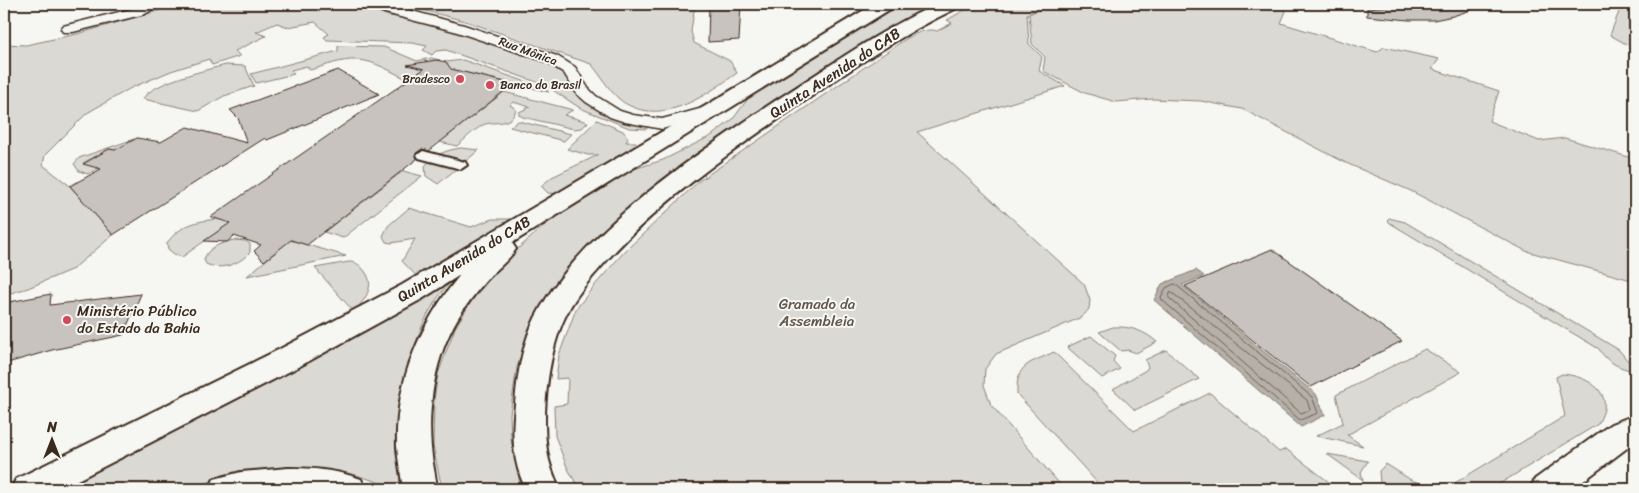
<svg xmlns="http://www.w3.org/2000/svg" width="1639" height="493" font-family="Sriracha,sans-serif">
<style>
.green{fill:#dad9d3;stroke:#8a8278}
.water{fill:#b6b0a9;stroke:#857a71}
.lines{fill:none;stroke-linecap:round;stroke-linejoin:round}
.shore{stroke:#6c6056;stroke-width:1}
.building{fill:#c8c3be;stroke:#3b2a1e}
.pedestrian-casing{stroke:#3b2a1e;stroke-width:4}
.minor-casing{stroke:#3b2a1e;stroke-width:3}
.secondary-casing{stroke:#3b2a1e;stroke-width:4}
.pedestrian{fill:#f6f6f2;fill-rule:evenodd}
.minor{fill:#f6f6f2;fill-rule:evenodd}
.secondary{fill:#f6f6f2;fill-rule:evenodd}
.poi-dot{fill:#d1495b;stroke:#f6f6f2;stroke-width:2}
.labels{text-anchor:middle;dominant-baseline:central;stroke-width:4;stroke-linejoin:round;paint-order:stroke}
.far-street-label{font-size:12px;fill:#3b2a1e;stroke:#f6f6f2}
.far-poi-label{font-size:12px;fill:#3b2a1e;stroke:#f6f6f2;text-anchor:end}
.street-label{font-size:15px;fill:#3b2a1e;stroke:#f6f6f2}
.park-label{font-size:15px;fill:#63564b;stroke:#f6f6f2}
.poi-label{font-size:15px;fill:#3b2a1e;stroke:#f6f6f2;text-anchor:start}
</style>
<rect width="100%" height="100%" fill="#f6f6f2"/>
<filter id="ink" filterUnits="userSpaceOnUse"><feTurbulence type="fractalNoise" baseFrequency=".02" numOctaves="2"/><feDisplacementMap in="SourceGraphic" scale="10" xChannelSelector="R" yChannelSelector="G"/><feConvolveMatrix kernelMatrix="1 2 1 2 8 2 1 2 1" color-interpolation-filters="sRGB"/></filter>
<g filter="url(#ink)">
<path class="green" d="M 191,4 L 359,4 L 389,16 L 441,22 L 552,59 L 591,99 L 645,122 L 647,129 L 629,128 L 580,108 L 545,85 L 446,50 L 436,51 L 432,55 L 423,50 L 427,46 L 412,43 L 327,40 L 324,37 L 329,34 L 315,22 L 288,27 L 277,23 L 256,32 L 266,36 L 235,51 L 240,56 L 212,65 L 209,59 L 171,71 L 131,88 L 87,113 L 45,155 L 43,165 L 70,186 L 113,235 L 73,269 L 28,288 L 4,295 L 4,44 L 26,45 L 77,34 L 168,8 Z
M 399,4 L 695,4 L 691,31 L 694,43 L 730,61 L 737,73 C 705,96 662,127 623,102 C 609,92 602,76 591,64 L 465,21 Z
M 898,4 L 935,4 L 884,32 L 716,146 L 534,323 L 517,367 L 510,414 L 511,439 L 521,489 L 442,489 L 433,446 L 434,399 L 438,374 L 455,328 L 480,287 L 495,269 L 554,217 L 624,172 L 663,160 L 711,136 L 733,119 L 752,93 Z
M 975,4 L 1039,4 L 1039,8 L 1027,14 L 1029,44 L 1042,57 L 1039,71 L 1065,86 L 917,132 L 1084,284 L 1090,300 L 1089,309 L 1082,317 L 996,354 L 985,369 L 984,385 L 991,405 L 1064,489 L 579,489 L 567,467 L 555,436 L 554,406 L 567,404 L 568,378 L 556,379 L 559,355 L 576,309 L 595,285 L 624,252 L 699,181 L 891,49 C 903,41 922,26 937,31 L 952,23 L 947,20 Z
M 1041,4 L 1281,4 L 1286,11 L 1281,23 L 1377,52 L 1384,47 L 1439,59 L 1432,69 L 1499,91 L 1489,121 L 1539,141 L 1565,138 L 1635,159 L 1635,281 L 1526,251 L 1411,191 L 1346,163 L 1242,109 L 1201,101 L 1152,99 L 1116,102 L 1085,93 L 1043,71 L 1045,57 L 1032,44 L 1029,14 L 1041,9 Z
M 1622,4 L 1635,4 L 1635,49 L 1610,35 Z
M 338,46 L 384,47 L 417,61 L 431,58 L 440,60 L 431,61 L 417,68 L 424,69 L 409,80 C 393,73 374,60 357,60 C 342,59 325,66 310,70 L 307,66 L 291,70 L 294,74 L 256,83 L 251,74 L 338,51 Z
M 463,60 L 541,87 L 549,92 L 446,68 L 446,62 Z
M 226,65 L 245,66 L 254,86 L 224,96 L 198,111 L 143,99 C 150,83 209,69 226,65 Z
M 504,92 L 573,110 L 564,115 L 588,122 L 582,128 L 574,129 L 523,117 L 519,115 L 519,112 L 530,107 L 513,102 L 510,105 L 516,109 C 512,128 492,120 483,125 C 474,130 465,139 457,146 L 440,142 Z
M 597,120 L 623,131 L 628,138 L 626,142 L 636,142 L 639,150 L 572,195 L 548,193 L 541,186 L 552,177 L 598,155 L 588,155 L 567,149 Z
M 518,121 L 571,134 L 564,141 L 510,127 Z
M 134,139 L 118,151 L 109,149 L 83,163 L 99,168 L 88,174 L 79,171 L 74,164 L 79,158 Z
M 461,148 L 479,150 L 438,184 L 426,176 L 425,166 C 434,154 447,150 461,148 Z
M 403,171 L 422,176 L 343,238 L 324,232 Z
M 409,208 L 471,227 L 492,219 L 524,219 L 424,284 L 402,261 L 415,239 L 391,243 L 386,242 L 383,236 L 388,226 Z
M 1389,218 L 1405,222 L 1619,350 L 1633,367 L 1630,370 C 1617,367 1606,361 1599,349 L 1390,223 L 1387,220 Z
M 218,219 L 236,224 L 223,228 L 182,257 L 174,254 L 168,249 L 167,243 C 181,224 197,221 218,219 Z
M 283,238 L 346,256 L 247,276 L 283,246 Z
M 234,240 L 246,241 L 250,244 L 250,252 C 240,264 221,271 206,264 L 204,260 C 207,247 222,243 234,240 Z
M 349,262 C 355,262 359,264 363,269 C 377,285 366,298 354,312 L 315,268 Z
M 457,275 C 449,284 441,292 435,302 C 403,350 397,433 400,489 L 356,475 L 305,469 L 225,478 L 183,489 L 56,489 Z
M 1113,327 C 1131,326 1144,331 1157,342 L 1136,353 L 1128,350 L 1121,351 L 1099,332 Z
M 1091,336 L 1115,356 L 1113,361 L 1120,369 L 1102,378 L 1067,347 Z
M 1425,349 L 1461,372 L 1347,435 L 1363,446 L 1316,436 L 1343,423 L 1336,395 Z
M 1166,350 L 1199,379 L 1135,410 L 1113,389 L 1146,370 L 1148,367 L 1145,360 Z
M 1054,352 L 1134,431 L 1210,393 L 1279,452 L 1286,449 L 1338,489 L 1103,489 L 1017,394 C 1016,363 1029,364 1054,352 Z
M 1562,374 C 1580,375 1608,386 1604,409 C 1603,414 1600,420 1598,424 L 1491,489 L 1445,489 L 1565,416 L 1556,377 Z
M 1327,454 L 1368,461 L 1361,472 L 1363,480 Z
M 1386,464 L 1411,480 L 1439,489 L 1383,489 L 1380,483 L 1379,471 Z"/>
<path class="water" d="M 1196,270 L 1204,276 L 1182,285 L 1316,394 L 1325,415 L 1301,427 L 1154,300 L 1162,284 Z"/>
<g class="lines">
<path class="shore" d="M 1175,284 L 1312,397 L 1318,413 L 1300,420 L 1162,300 L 1161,297 L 1166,288 Z
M 1171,292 L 1307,400 L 1310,410 L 1301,413 L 1169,298 Z"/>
</g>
<path class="building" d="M 709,4 L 741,4 L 739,40 L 708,42 Z
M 1420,4 L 1482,4 L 1483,6 L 1453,16 L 1434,20 L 1409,20 L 1367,16 L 1367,8 Z
M 436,60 L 446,62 L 451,69 L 513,84 L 429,151 L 422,149 L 416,153 L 417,159 L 307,245 L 291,240 L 264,261 L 254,251 L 261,245 L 234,236 L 227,242 L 204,241 L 230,223 L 211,217 L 424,69 L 407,65 Z
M 338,70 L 379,94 L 267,140 L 265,138 L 113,235 L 70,186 L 101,169 L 83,164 L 109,149 L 115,150 L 137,138 L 161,142 L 187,127 L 247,143 L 238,118 L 230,110 Z
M 1272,249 L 1402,341 L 1311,387 L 1185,286 Z
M 51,294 L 50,305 L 141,294 L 123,335 L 52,350 L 4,364 L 4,303 Z"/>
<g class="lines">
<defs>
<path id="pedestrian" d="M 423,151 L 465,162 L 467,165 L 461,169 L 419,158 L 417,155 Z"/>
<path id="minor" d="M 145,4 L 161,4 L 145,14 L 73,32 L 63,32 L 61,29 L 63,26 L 135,8 Z
M 369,4 L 386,4 L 464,25 L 557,56 L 575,67 L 588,88 L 596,96 L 620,111 L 633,115 L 662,119 L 707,107 L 712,109 L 715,112 L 712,115 L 662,129 L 625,122 L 610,117 L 586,102 L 577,94 L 564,73 L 547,62 L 454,31 L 385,13 L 371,7 Z"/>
<path id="secondary" d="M 874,4 L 895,4 L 892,8 L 512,243 L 516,249 C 509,260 499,267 490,276 C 481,286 473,296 466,306 C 437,345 427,400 431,448 C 432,462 436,476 437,489 L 403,489 C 401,475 398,461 397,447 C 395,383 419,324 460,275 L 422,299 L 300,366 L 60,489 L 11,489 L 16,479 L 278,350 L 402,285 L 707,105 Z
M 937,4 L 960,4 L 957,8 C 900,35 848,71 796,107 C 730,152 663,199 608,259 C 594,275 577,293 567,313 C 549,347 541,411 547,450 C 549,464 554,477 560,489 L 526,489 C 512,462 512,435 515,404 C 517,378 521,352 531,327 C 570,237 696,155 775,101 C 828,67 880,30 937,4 Z
M 1635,415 L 1635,442 L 1573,489 L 1530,489 L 1535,479 L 1611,424 Z
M 288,468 C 313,468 337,470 361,479 L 366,489 L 209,489 L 214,479 L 241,472 Z"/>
</defs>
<use href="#pedestrian" class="pedestrian-casing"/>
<use href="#minor" class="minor-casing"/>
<use href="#secondary" class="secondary-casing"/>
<use href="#pedestrian" class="pedestrian"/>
<use href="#minor" class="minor"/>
<use href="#secondary" class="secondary"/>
</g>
</g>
<g class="poi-dot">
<circle cx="460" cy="79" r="5"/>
<circle cx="490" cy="85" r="5"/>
<circle cx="67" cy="320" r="5"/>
</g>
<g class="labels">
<g class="far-street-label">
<text transform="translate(528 51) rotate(20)">Rua Mônica</text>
</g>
<g class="far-poi-label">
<text x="450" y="79">Bradesco</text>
<text x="500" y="85" text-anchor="start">Banco do Brasil</text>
</g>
<g class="street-label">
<text transform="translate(835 73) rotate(-33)">Quinta Avenida do CAB</text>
<text transform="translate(464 259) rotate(-31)">Quinta Avenida do CAB</text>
</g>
<g class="park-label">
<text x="817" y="304">Gramado da<tspan x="817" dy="17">Assembleia</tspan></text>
</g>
<g class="poi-label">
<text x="77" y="311">Ministério Público<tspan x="77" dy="17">do Estado da Bahia</tspan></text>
</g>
</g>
<rect width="1639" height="493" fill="none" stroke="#f6f6f2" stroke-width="20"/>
<rect x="10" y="10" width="1619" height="473" fill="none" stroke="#3b2a1e" stroke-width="2" filter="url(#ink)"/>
<g transform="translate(52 440)" stroke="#f6f6f2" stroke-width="4" paint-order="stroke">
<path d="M0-4L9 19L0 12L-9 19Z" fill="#3b2a1e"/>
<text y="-8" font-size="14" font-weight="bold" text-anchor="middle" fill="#3b2a1e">N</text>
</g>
</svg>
